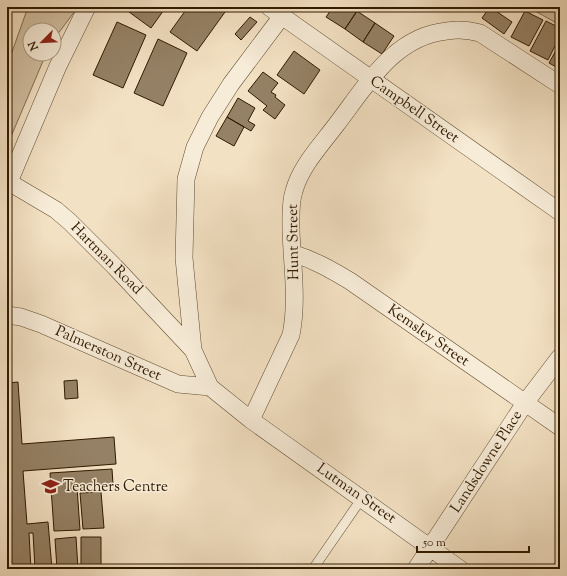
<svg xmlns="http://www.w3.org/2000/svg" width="567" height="576" font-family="'Sorts Mill Goudy',serif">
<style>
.green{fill:#d2bfa2;stroke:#816c51}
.building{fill:#958165;stroke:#301a00}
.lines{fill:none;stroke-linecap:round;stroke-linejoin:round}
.service-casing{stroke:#614c31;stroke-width:10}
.minor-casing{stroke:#614c31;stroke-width:18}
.service{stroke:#f7ecd8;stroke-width:9}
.minor{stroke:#f7ecd8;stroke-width:17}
.labels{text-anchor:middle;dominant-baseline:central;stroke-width:3;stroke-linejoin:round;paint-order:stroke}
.street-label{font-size:15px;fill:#301a00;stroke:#f7ecd8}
.poi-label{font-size:15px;fill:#301a00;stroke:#f7ecd8;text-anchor:start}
</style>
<rect width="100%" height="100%" fill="#f3e1c3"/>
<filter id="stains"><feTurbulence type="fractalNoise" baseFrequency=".005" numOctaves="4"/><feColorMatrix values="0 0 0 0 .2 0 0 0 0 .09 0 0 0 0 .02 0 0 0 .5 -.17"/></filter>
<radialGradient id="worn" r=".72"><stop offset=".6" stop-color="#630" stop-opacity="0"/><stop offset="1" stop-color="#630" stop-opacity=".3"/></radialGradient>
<path class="green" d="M 28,7 L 78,7 L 54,39 L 54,30 L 30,30 L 30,54 L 46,54 L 7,146 L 7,66 Z
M 528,7 L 560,7 L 560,25 Z"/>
<path class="building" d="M 126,7 L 166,7 L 151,28 L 125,9 Z
M 188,7 L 219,7 L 225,12 L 197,51 L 170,32 Z
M 313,7 L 321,7 L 319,11 Z
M 333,7 L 352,7 L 357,11 L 345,29 L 326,17 Z
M 490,7 L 512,22 L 504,34 L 482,18 Z
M 357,11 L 375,23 L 363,42 L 345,29 Z
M 525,11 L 543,20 L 529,46 L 511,37 Z
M 250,17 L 257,22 L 241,40 L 235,34 Z
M 546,21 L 560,28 L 560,36 L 548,60 L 530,51 Z
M 117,22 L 146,35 L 123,88 L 93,75 Z
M 375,23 L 394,36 L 382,54 L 363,42 Z
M 158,39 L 187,53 L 163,106 L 134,93 Z
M 560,43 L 560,69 L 549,63 Z
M 294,51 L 320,70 L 304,94 L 277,75 Z
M 263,72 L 278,83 L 271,92 L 276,95 L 275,97 L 285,105 L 275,119 L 263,110 L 267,106 L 248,91 Z
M 238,98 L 255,108 L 248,121 L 255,125 L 251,131 L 227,117 Z
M 227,117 L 244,127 L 234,146 L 216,136 Z
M 77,380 L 78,398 L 65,399 L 64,381 Z
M 18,382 L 22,444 L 114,437 L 116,464 L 23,471 L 27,524 L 48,522 L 52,569 L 35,569 L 33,533 L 29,533 L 31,569 L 7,569 L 7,383 Z
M 112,469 L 113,484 L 77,487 L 80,530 L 54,531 L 50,473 Z
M 101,492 L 104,528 L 83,529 L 80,493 Z
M 76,537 L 78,569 L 57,569 L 55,539 Z
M 81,537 L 101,537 L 101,569 L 81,569 Z"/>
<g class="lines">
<defs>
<path id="service" d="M 313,569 L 362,498"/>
<path id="minor" d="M 269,7 L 560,212
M 282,16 L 231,84 L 210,117 L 195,147 L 186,179 L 184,258 L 193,350 L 210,387 L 251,420 L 460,569
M 7,181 L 56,210 L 70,222 L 115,267 L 193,350
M 9,182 L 58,66 L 87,7
M 292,253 C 314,260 330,269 350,281 L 560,427
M 7,315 L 21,317 L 41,324 L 178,384 L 210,387
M 251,420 L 291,335 C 298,300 292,265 291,230 C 291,216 290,203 294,191 C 301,166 321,145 336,125 C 366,86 394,36 447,31 C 459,29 469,30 480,33 L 560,85
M 416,569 L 525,403 L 560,357"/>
</defs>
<use href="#service" class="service-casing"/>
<use href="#minor" class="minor-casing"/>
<use href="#service" class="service"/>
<use href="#minor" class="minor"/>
</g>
<defs>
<symbol id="university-bare" viewBox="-9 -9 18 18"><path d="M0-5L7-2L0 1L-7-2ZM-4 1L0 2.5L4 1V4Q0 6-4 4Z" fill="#8f2418" stroke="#f7ecd8" stroke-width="2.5" paint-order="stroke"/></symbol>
</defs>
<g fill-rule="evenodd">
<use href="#university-bare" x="38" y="474" width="25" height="25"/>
</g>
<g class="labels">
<g class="street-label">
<text transform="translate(414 110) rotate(35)">Campbell Street</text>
<text transform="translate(294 242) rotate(-91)">Hunt Street</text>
<text transform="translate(106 259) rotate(45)">Hartman Road</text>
<text transform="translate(428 336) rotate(35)">Kemsley Street</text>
<text transform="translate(108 354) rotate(24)">Palmerston Street</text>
<text transform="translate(487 462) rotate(-57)">Landsdowne Place</text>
<text transform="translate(356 494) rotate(35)">Lutman Street</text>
</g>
<g class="poi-label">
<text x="63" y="487">Teachers Centre</text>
</g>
</g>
<rect width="567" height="576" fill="none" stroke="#f3e1c3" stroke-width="24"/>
<rect x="8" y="8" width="551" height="560" fill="none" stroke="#301a00" stroke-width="2"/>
<rect x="12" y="12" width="543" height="552" fill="none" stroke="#301a00"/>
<g transform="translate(42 42) rotate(246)"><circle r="19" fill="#f7ecd8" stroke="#a79882"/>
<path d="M0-3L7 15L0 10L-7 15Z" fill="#8f2418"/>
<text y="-6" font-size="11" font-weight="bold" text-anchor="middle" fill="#301a00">N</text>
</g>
<path d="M417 546v6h112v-6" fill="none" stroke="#301a00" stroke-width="2"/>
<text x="423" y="546" font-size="12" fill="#301a00" stroke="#f7ecd8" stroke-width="3" paint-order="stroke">50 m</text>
<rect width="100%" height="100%" filter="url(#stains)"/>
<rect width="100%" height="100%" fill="url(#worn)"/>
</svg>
